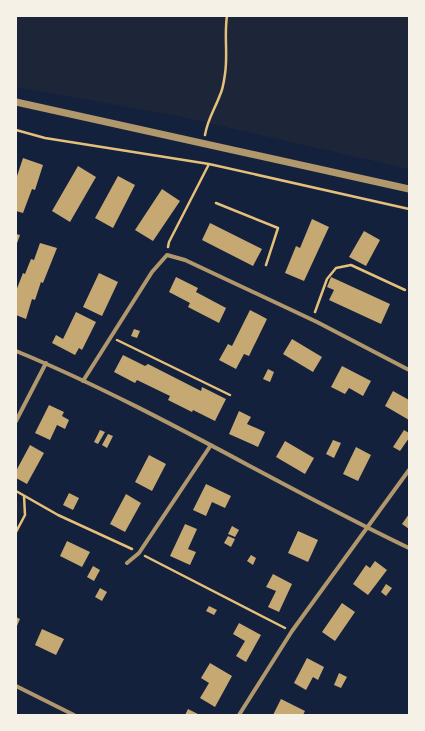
<svg xmlns="http://www.w3.org/2000/svg" width="425" height="731" font-family="'Space Grotesk',sans-serif">
<style>
.green{fill:#1d2539}
.building{fill:#c6a872}
.lines{fill:none;stroke-linecap:round;stroke-linejoin:round}
.path{stroke:#e5c07b;stroke-width:2.5}
.minor{stroke:#b1986c;stroke-width:4}
.tertiary{stroke:#b1986c;stroke-width:7}
</style>
<rect width="100%" height="100%" fill="#14213d"/>
<path class="green" d="M 16,16 L 409,16 L 409,169 L 178,116 L 16,87 Z
M 16,500 L 27,505 L 16,524 Z"/>
<path class="building" d="M 23,158 L 43,165 L 35,190 L 32,189 L 23,213 L 16,211 L 16,179 Z
M 78,166 L 96,177 L 70,222 L 52,211 Z
M 118,176 L 135,185 L 113,228 L 95,218 Z
M 162,189 L 180,201 L 153,241 L 135,230 Z
M 312,219 L 329,227 L 304,281 L 285,273 L 296,246 L 300,248 Z
M 210,223 L 262,249 L 253,266 L 202,240 Z
M 364,231 L 380,240 L 366,266 L 349,257 Z
M 16,234 L 20,235 L 16,246 Z
M 40,243 L 57,248 L 43,283 L 41,282 L 35,300 L 32,299 L 26,319 L 16,315 L 16,291 L 23,273 L 25,274 L 31,259 L 34,260 Z
M 99,273 L 118,282 L 102,316 L 83,307 Z
M 176,277 L 198,288 L 196,292 L 226,308 L 219,323 L 188,307 L 190,303 L 169,292 Z
M 331,277 L 390,304 L 381,324 L 329,300 L 334,290 L 327,287 Z
M 250,310 L 267,319 L 249,356 L 244,354 L 236,369 L 219,360 L 228,344 L 232,346 Z
M 76,312 L 96,322 L 82,350 L 79,348 L 75,355 L 52,343 L 56,335 L 63,339 Z
M 134,329 L 140,331 L 137,338 L 131,336 Z
M 292,339 L 322,357 L 313,372 L 283,354 Z
M 123,355 L 145,366 L 148,364 L 201,391 L 202,387 L 226,399 L 215,421 L 193,410 L 192,412 L 168,400 L 170,396 L 137,380 L 135,383 L 114,372 Z
M 342,366 L 371,381 L 363,396 L 349,388 L 345,394 L 331,387 Z
M 268,369 L 274,372 L 270,382 L 263,379 Z
M 393,391 L 409,400 L 409,420 L 385,406 Z
M 49,405 L 64,412 L 62,416 L 69,420 L 65,429 L 57,425 L 50,440 L 35,433 Z
M 239,411 L 251,417 L 247,424 L 265,432 L 258,447 L 229,434 Z
M 100,430 L 105,432 L 98,444 L 94,442 Z
M 404,430 L 409,433 L 409,438 L 400,451 L 393,447 Z
M 108,434 L 113,436 L 107,448 L 102,445 Z
M 333,440 L 341,443 L 334,458 L 326,454 Z
M 285,441 L 314,458 L 305,474 L 276,457 Z
M 30,445 L 44,453 L 27,484 L 16,478 L 16,471 Z
M 356,447 L 371,455 L 358,481 L 343,474 Z
M 149,455 L 166,464 L 152,491 L 135,482 Z
M 206,484 L 231,496 L 225,508 L 212,502 L 206,516 L 193,510 Z
M 69,493 L 79,498 L 73,510 L 63,505 Z
M 126,494 L 141,503 L 125,532 L 110,524 Z
M 409,514 L 409,529 L 402,524 Z
M 185,524 L 197,529 L 188,549 L 196,552 L 190,565 L 170,556 Z
M 232,526 L 239,530 L 235,537 L 228,534 Z
M 298,531 L 318,540 L 308,562 L 288,553 Z
M 228,536 L 235,539 L 231,547 L 224,543 Z
M 67,541 L 90,552 L 82,567 L 60,556 Z
M 251,555 L 256,558 L 253,565 L 247,561 Z
M 375,561 L 387,570 L 368,595 L 353,584 L 366,565 L 370,568 Z
M 93,566 L 100,570 L 94,581 L 87,577 Z
M 273,574 L 292,584 L 279,612 L 268,607 L 276,591 L 266,587 Z
M 386,584 L 392,588 L 386,596 L 381,592 Z
M 100,588 L 107,592 L 102,601 L 95,597 Z
M 342,603 L 355,612 L 335,641 L 322,632 Z
M 209,606 L 217,610 L 214,615 L 206,611 Z
M 16,617 L 20,619 L 16,628 Z
M 239,623 L 261,635 L 246,662 L 236,656 L 245,641 L 233,634 Z
M 42,629 L 64,639 L 56,655 L 35,645 Z
M 307,658 L 324,667 L 318,680 L 313,677 L 306,690 L 294,683 Z
M 210,663 L 232,676 L 215,707 L 200,698 L 209,683 L 201,678 Z
M 339,673 L 347,677 L 341,688 L 334,685 Z
M 281,699 L 305,711 L 303,715 L 273,715 Z
M 188,709 L 200,715 L 185,715 Z"/>
<g class="lines">
<path class="path" d="M 16,130 L 45,138 L 209,164 L 409,209
M 205,135 C 208,118 214,111 220,95 C 223,89 224,81 225,74 C 228,55 224,35 227,16
M 216,203 L 278,228 L 266,265
M 168,247 L 169,242 L 209,164
M 315,312 L 327,279 L 336,268 L 351,265 L 405,290
M 117,340 L 230,395
M 16,491 L 58,515 L 132,549
M 16,532 L 25,515 L 24,496
M 145,556 L 285,628"/>
<path class="minor" d="M 16,351 C 152,407 277,485 409,548
M 83,381 L 152,272 L 167,255 L 185,260 L 317,322 L 409,370
M 16,421 L 46,363
M 127,563 L 139,553 L 211,445
M 16,686 L 74,715
M 239,715 L 292,631 L 409,470"/>
<path class="tertiary" d="M 16,102 L 409,189"/>
</g>
<rect width="425" height="731" fill="none" stroke="#f6f1e7" stroke-width="34"/>
</svg>
